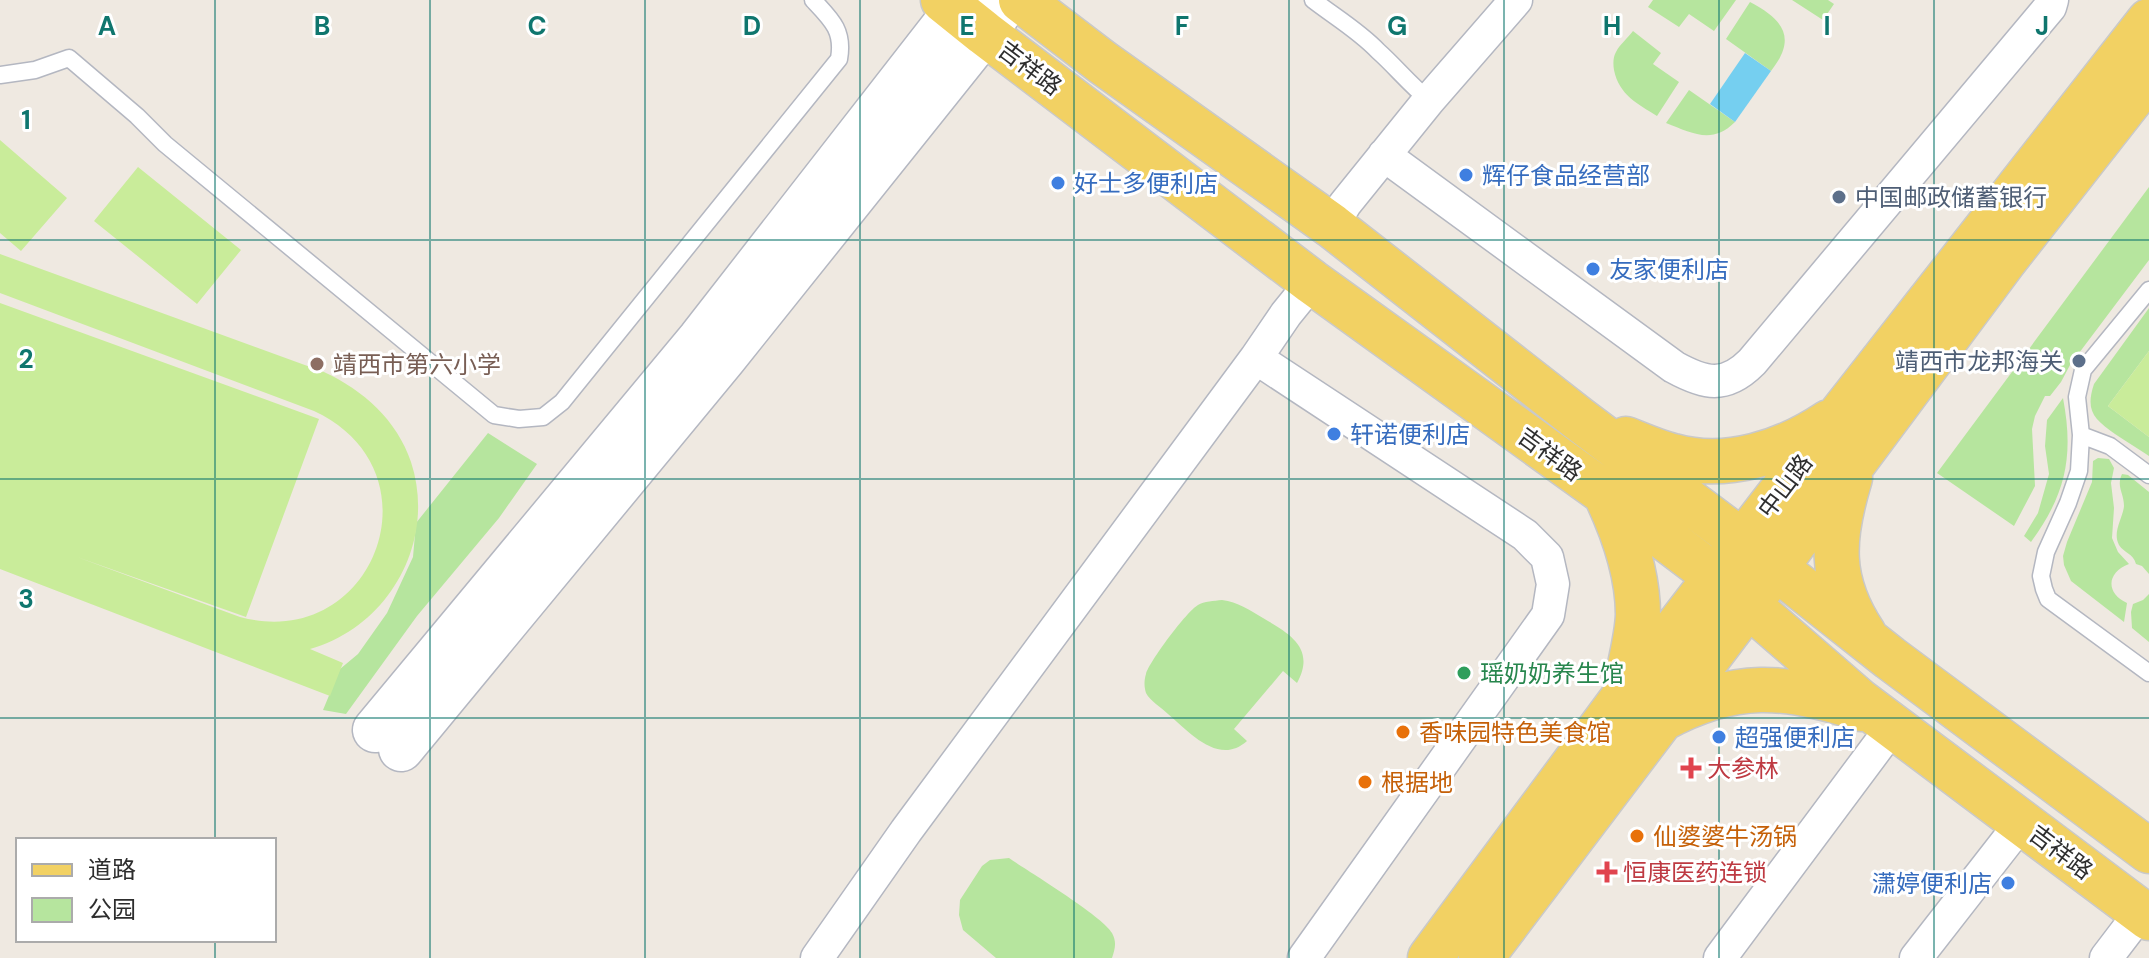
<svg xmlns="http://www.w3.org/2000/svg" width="2149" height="958" font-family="'DM Sans','Noto Sans SC',sans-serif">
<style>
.green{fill:#b6e59e}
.pitch{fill:#c9ec9a}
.water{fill:#75cff0}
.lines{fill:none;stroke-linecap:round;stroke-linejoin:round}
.lane-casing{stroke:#b4b7c1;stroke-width:19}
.street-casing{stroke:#b4b7c1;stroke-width:35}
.secondary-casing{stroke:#b4b7c1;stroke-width:47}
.primary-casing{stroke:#c9c9c9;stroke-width:47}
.lane{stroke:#fff;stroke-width:16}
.street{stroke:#fff;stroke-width:32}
.secondary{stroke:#fff;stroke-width:44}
.primary{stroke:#f2d163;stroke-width:44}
.grid{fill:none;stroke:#0f766e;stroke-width:2;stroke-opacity:0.55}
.shop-dot{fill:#3f7fe0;stroke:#fff;stroke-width:3}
.service-dot{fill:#5c6f8a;stroke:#fff;stroke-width:3}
.education-dot{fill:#8d6e63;stroke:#fff;stroke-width:3}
.leisure-dot{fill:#2e9e5b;stroke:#fff;stroke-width:3}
.food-dot{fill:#e8710a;stroke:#fff;stroke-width:3}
.health-dot{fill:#e0444e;stroke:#fff;stroke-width:3}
.labels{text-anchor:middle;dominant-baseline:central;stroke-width:6;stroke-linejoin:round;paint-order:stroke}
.street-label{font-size:24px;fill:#2e2e2e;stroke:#fff}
.shop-label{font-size:24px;fill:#366cbe;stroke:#fff;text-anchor:start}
.service-label{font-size:24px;fill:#4e5e75;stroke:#fff;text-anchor:start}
.education-label{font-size:24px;fill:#785e54;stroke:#fff;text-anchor:start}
.leisure-label{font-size:24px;fill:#27864d;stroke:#fff;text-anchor:start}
.food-label{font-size:24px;fill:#c56008;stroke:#fff;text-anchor:start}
.health-label{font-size:24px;fill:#be3a42;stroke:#fff;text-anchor:start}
.grid-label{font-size:26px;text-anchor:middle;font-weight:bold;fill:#0f766e;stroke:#fff;stroke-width:6;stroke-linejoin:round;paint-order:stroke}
</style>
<rect width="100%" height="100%" fill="#efe9e1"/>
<path class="green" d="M 1653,0 L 1736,0 L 1714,31 L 1689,14 L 1679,27 L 1648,7 Z
M 1792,0 L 1828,0 L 1834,4 L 1823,20 Z
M 1750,2 C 1784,20 1797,38 1771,71 L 1726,39 Z
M 1633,31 L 1661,53 L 1653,64 L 1679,82 L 1657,116 C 1638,104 1619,95 1614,70 C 1613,64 1613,57 1616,52 C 1620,44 1628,38 1633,31 Z
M 1689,90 L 1735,122 C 1712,145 1692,133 1666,123 Z
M 2149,187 L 2149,260 L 2070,365 L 2061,382 L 2050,396 L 2045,396 L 2035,416 L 2032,429 L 2035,486 L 2014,526 L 1937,473 Z
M 2149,308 L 2149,351 L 2108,406 L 2149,437 L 2149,456 C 2138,449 2126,441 2115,434 C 2094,419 2085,411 2094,384 Z
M 2063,398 C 2074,456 2066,494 2031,542 L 2024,536 L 2038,513 L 2049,474 L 2045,446 L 2047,420 Z
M 488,433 L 537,464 L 499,518 L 417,616 L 346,714 L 323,710 L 340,669 L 358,654 L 387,613 L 413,557 L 416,523 Z
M 2098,458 L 2109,459 L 2114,468 L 2111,483 L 2114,508 L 2112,538 L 2118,552 L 2129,564 C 2107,572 2105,593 2127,603 L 2124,622 L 2071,581 L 2064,565 L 2063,556 L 2067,542 L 2092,482 L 2093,461 Z
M 2122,474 L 2128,475 L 2149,492 L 2149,574 L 2142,566 L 2136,564 C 2133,553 2124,553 2119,545 C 2112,532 2123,518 2124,506 C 2124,493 2116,487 2122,474 Z
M 2149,594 L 2149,642 L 2132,628 L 2131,612 L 2133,604 L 2143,600 Z
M 1222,600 C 1238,602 1249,610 1263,618 C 1290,634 1316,648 1297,683 L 1283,671 L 1234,729 L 1247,741 C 1219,766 1190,733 1168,714 C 1162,708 1150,701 1146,693 C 1144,687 1144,680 1146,674 C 1149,662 1187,611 1198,605 C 1204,601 1214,601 1222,600 Z
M 1009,858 C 1028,871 1104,917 1112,933 C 1117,942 1115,949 1112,958 L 996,958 L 963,930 L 959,915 L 960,900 L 982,866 L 990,860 Z"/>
<path class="pitch" d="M 0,140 L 67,198 L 21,251 L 0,233 Z
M 138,167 L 241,250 L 197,304 L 94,221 Z
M 0,254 L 324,372 C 363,390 397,420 411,462 C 437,541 389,627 310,649 L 343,663 L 330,696 L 0,569 L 0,303 L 319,419 L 246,617 L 77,557 L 240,617 C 374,653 443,471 314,411 L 0,293 Z
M 2149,351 L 2149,437 L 2108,406 Z"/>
<path class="water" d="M 1745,53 L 1771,71 L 1735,122 L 1710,104 Z"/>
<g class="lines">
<defs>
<path id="lane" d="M 1313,0 C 1335,17 1359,31 1378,51 C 1396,67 1410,85 1429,100
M 0,75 L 35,70 L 69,58 L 137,116 L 165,144 L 494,415 L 519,419 L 543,417 L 562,402 L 839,59 C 844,31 832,20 813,0
M 2149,290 L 2083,370 L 2077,397 L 2081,435 L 2079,471 L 2068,503 L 2046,552 L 2041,576 L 2044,589 L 2048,599 L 2149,673
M 2081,435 L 2110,446 L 2149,475"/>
<path id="street" d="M 1384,155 L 1674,367 C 1705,384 1725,389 1752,362 L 2050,7 L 2052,0
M 1332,226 L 1345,204 L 1429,100 L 1516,0
M 1256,358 L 1525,535 L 1547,557 L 1553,584 L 1548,615 L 1304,958
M 817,958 L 906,831 L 1256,358 L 1286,314 L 1312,282
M 1720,958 L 1893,726
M 1916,958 L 2022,822
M 2106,958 L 2141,912"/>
<path id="secondary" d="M 375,730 L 700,339 L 964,0
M 401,749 L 724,358 L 984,33 L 1008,0"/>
<path id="primary" d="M 943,0 L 984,33 L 1312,282 L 1605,493 L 1716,577 L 1858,700 L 2149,918
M 1021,0 L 1102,62 L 1332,226 L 1579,419 L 1743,542 L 1890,658 L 2149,851
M 1626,439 C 1641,445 1657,452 1673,456 C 1727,471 1784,452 1829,422
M 1850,478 C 1832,537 1828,580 1864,634
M 1606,495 C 1624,533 1638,573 1638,615 C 1637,640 1629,664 1626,688
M 1662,719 C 1734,680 1786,684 1861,709
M 1430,958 L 1625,695 L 1841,414 L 2149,21
M 1481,958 L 1748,605 L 2004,261 L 2149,76"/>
</defs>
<use href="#lane" class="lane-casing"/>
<use href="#street" class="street-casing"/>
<use href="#secondary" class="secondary-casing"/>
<use href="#primary" class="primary-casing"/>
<use href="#lane" class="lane"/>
<use href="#street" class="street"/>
<use href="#secondary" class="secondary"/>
<use href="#primary" class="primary"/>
</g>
<path class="grid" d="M 215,0 L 215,840M 430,0 L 430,958M 645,0 L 645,958M 860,0 L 860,958M 1074,0 L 1074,958M 1289,0 L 1289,958M 1504,0 L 1504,958M 1719,0 L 1719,958M 1934,0 L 1934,958M 0,240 L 2149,240M 0,479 L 2149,479M 0,718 L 2149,718M 215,940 L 215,958"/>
<g class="shop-dot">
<circle cx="1466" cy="175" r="8"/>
<circle cx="1058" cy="183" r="8"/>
<circle cx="1593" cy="269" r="8"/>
<circle cx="1334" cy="434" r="8"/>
<circle cx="1719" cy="737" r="8"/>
<circle cx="2008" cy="883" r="8"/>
</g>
<g class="service-dot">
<circle cx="1839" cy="197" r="8"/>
<circle cx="2079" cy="361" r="8"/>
</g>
<circle class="education-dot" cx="317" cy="364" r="8"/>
<circle class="leisure-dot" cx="1464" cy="673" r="8"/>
<g class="food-dot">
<circle cx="1403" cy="732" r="8"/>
<circle cx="1365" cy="782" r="8"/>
<circle cx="1637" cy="836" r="8"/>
</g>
<g class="health-dot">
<path d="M1687 756h8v8h8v8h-8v8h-8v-8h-8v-8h8z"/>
<path d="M1603 860h8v8h8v8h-8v8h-8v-8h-8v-8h8z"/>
</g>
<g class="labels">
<g class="street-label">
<text transform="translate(1030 68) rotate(37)">吉祥路</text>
<text transform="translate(1550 454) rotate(36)">吉祥路</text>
<text transform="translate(1785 486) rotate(-53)">中山路</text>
<text transform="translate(2061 852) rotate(37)">吉祥路</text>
</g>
<g class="shop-label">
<text x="1482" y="175">辉仔食品经营部</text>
<text x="1074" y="183">好士多便利店</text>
<text x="1609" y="269">友家便利店</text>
<text x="1350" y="434">轩诺便利店</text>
<text x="1735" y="737">超强便利店</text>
<text x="1992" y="883" text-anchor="end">潇婷便利店</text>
</g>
<g class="service-label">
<text x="1855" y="197">中国邮政储蓄银行</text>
<text x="2063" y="361" text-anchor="end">靖西市龙邦海关</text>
</g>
<g class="education-label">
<text x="333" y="364">靖西市第六小学</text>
</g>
<g class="leisure-label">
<text x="1480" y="673">瑶奶奶养生馆</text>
</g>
<g class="food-label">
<text x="1419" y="732">香味园特色美食馆</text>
<text x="1381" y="782">根据地</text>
<text x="1653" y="836">仙婆婆牛汤锅</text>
</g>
<g class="health-label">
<text x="1707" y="768">大参林</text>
<text x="1623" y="872">恒康医药连锁</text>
</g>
</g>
<g class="grid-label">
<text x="107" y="35">A</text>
<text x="322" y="35">B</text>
<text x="537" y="35">C</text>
<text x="752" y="35">D</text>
<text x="967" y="35">E</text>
<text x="1182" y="35">F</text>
<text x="1397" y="35">G</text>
<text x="1612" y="35">H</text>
<text x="1827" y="35">I</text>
<text x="2042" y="35">J</text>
<text x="26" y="129">1</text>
<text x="26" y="368">2</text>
<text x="26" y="608">3</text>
</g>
<rect x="16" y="838" width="260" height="104" fill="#ffffff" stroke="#ababab" stroke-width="2"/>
<rect x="32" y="864" width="40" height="12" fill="#f2d163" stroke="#ababab" stroke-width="2"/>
<text x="88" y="878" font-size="24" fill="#2e2e2e">道路</text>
<rect x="32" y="898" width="40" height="24" fill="#b6e59e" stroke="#ababab" stroke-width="2"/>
<text x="88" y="918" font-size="24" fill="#2e2e2e">公园</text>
</svg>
